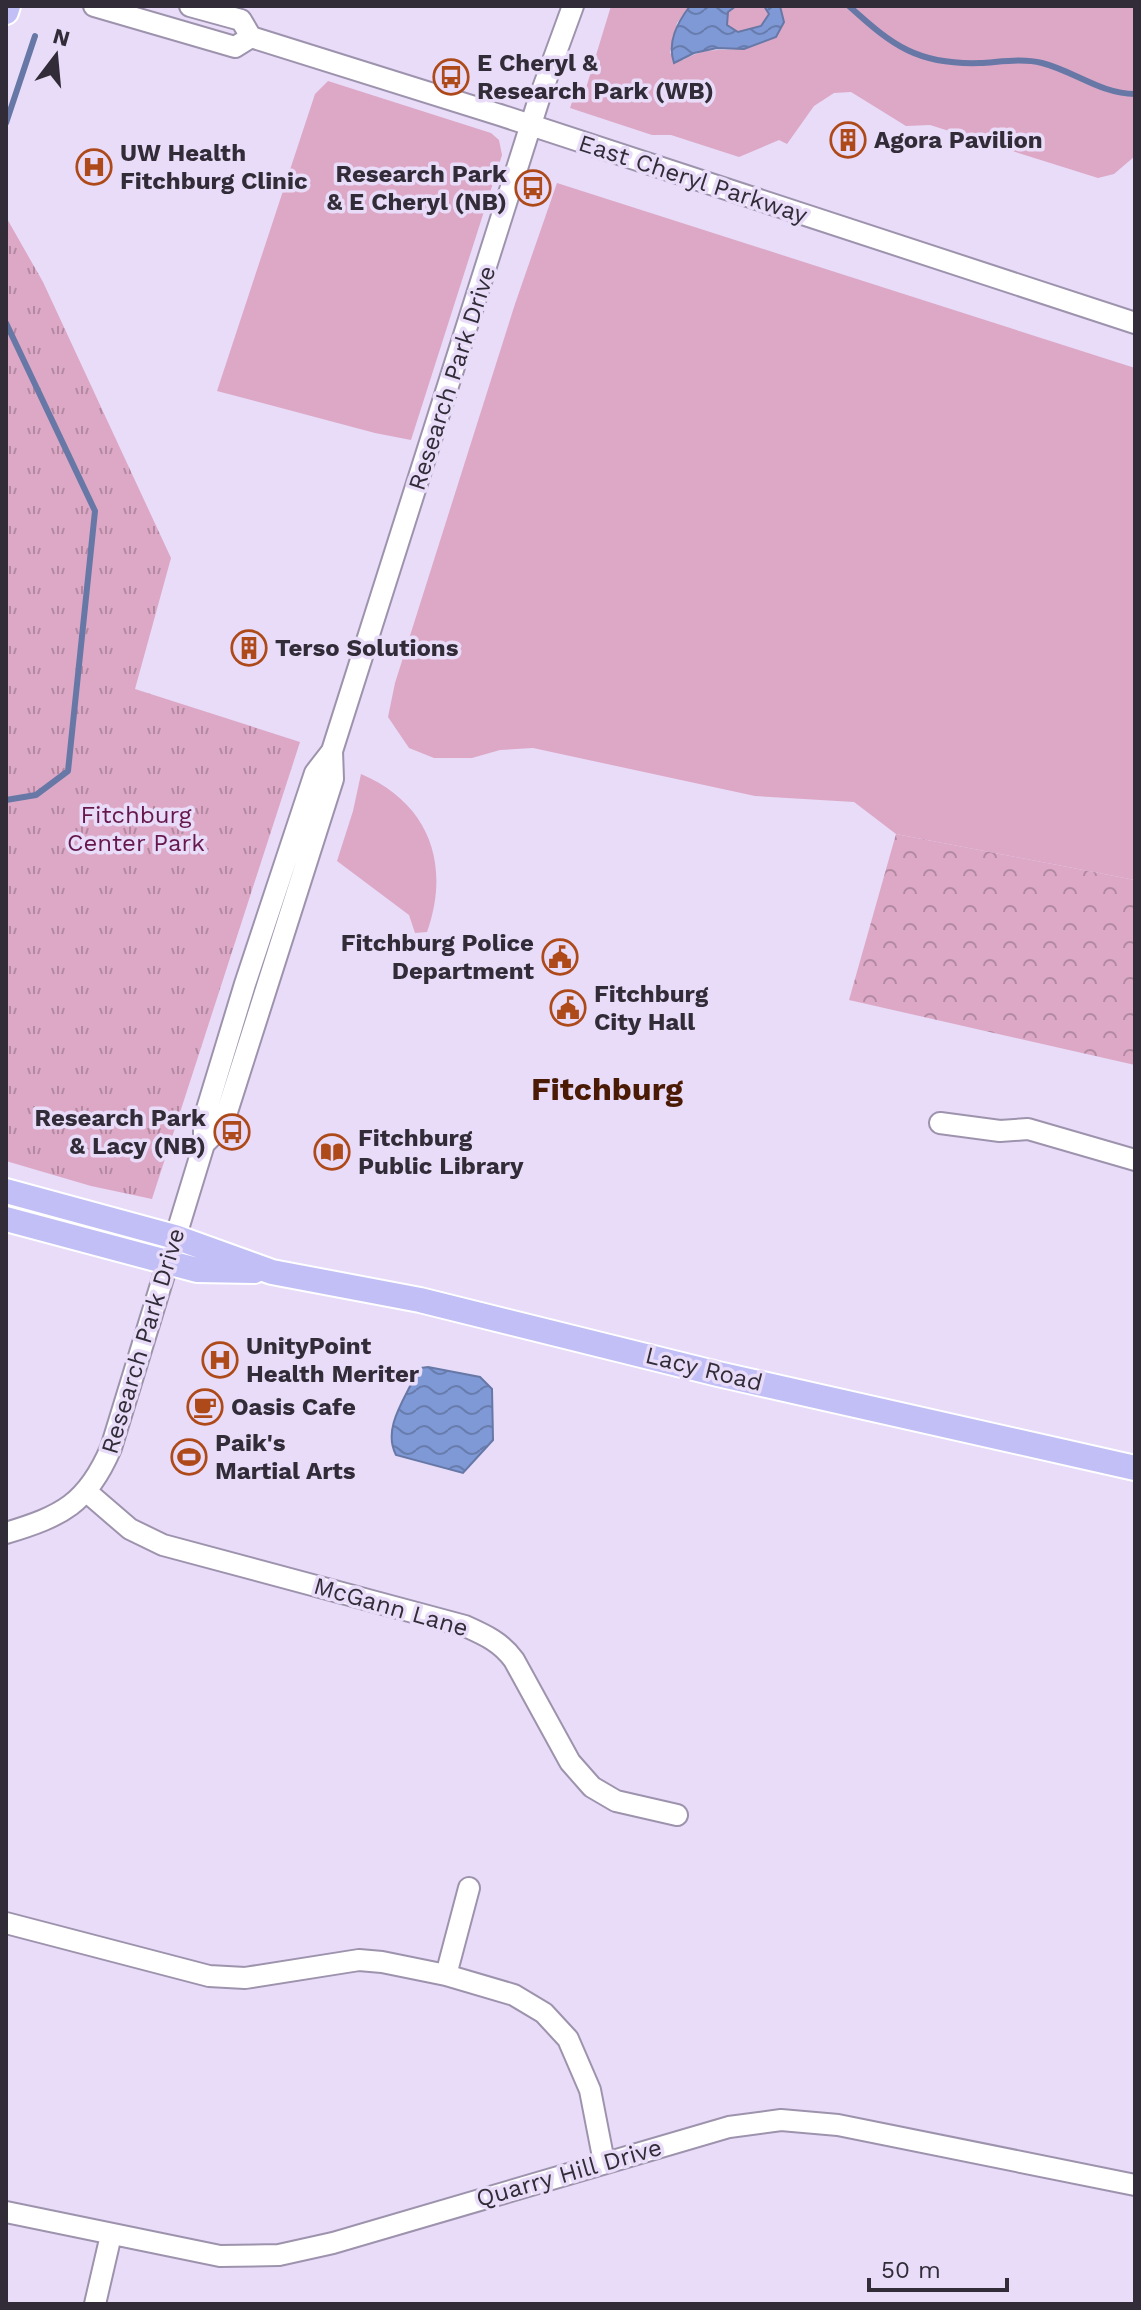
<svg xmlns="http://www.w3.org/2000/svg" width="1141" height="2310" font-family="'Work Sans',sans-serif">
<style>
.grass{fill:#dca8c6}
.forest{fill:url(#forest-crowns)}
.park{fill:url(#park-tufts)}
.water{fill:url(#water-waves);stroke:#6778a6;stroke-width:2}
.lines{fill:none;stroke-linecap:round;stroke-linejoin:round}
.stream{stroke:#6778a6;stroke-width:6}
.minor-casing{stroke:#9e93ad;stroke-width:24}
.major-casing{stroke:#fff;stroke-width:28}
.minor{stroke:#fff;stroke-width:20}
.major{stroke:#c2bff7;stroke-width:24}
.labels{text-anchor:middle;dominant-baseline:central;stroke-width:7;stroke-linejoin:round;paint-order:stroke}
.poi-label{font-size:24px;font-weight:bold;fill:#312c37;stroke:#e8dcf9;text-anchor:start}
.street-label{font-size:24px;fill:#312c37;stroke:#e8dcf9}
.park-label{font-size:24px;fill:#66184d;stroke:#e8dcf9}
.district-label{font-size:32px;font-weight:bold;fill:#4a1a04;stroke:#e8dcf9}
</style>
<defs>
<pattern id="forest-crowns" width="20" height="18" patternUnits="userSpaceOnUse" patternTransform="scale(2)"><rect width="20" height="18" fill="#dca8c6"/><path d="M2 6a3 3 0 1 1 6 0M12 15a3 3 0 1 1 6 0" fill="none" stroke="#b389a2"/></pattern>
<pattern id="park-tufts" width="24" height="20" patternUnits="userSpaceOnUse" patternTransform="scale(2)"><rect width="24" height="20" fill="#dca8c6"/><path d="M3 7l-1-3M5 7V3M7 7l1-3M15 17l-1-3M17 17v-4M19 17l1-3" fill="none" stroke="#b389a2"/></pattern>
<pattern id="water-waves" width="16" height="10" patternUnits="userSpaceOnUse" patternTransform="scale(2)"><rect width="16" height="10" fill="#7e99d6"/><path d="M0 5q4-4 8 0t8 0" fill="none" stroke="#687dae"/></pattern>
</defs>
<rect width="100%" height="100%" fill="#e8dcf9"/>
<path class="grass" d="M 611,6 L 690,6 L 677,23 L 670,53 L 683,60 C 707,46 722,52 745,48 C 756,46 766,41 776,37 L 780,6 L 1135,6 L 1135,156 L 1114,174 L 1098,178 L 930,125 L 906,126 L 851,92 L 834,93 L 814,106 L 787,144 L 779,140 L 739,157 L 671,135 L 652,135 L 570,108 L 576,90 L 586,88 Z
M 736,6 L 764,6 L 769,14 L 761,26 L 738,32 L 727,25 L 728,12 Z
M 328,81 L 491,133 L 499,140 L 502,155 L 411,440 L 375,433 L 217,391 L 315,94 Z
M 557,183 L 1135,368 L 1135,880 L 896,834 L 854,802 L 755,796 L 533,748 L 500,750 L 472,758 L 434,758 L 409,748 L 388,717 L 395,683 L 515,304 Z
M 361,774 C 429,803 451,864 427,932 L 415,933 L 409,915 L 337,861 L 353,811 Z"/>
<path class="forest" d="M 896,834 L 1135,880 L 1135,1065 L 849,1000 Z"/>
<path class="park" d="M 6,217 L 43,282 L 171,558 L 135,689 L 300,742 L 152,1199 L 91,1186 L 6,1161 Z"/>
<path class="water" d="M 690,6 L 736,6 L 728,12 L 727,25 L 738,32 L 761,26 L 769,14 L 764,6 L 780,6 L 784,22 L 776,37 L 744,49 L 717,48 L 694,53 L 674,63 C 667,42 677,23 690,6 Z
M 428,1367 L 480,1377 L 492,1389 L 493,1440 L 463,1473 L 396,1455 C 382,1428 405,1399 416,1374 L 421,1368 Z"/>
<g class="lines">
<path class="stream" d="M 849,6 C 893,46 918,65 980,63 C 1000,62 1022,58 1042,63 C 1074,71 1101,94 1135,94
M 6,123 L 35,36
M 6,323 L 95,511 L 68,771 L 36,795 L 6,800"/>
<defs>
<path id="minor" d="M 94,6 L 235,47 L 251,37
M 190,6 L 241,20 L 251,37 L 500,115 L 1135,323
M 940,1123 L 1000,1131 L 1028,1129 L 1135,1160
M 204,1144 L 215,1133 L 226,1115 L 333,779 L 332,751
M 87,1492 L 130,1529 L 163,1545 L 465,1626 C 485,1635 501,1642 514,1660 L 570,1762 L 592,1787 L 616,1801 L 677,1815
M 6,1533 C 62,1516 87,1504 111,1448 L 204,1144 L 204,1128 L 207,1109 L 245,984 L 315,773 L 332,751 L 539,99 L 573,6
M 6,1923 L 209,1976 L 245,1978 L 359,1960 L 382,1962 L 446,1975 L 514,1995 L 544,2013 L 568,2039 L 590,2090 L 604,2162
M 446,1975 L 469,1888
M 6,2212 L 220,2256 L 279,2255 L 333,2243 L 729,2127 L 781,2120 L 838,2125 L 1135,2185
M 95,2304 L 111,2235"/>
<path id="major" d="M 6,12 L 8,6
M 6,1191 L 175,1237 L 272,1272 L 420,1300 L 718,1374 L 1135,1468
M 6,1219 L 197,1270 L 254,1271"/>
</defs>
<use href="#minor" class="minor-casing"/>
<use href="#major" class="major-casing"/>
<use href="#minor" class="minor"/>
<use href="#major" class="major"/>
</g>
<defs>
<symbol id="bus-ring" viewBox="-11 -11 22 22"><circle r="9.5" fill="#e8dcf9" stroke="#ae4a19" stroke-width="1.5"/><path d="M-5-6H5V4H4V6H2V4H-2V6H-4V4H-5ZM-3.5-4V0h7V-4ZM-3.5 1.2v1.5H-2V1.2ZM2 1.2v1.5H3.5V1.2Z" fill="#ae4a19"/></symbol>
<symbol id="building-ring" viewBox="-11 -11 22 22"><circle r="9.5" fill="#e8dcf9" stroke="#ae4a19" stroke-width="1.5"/><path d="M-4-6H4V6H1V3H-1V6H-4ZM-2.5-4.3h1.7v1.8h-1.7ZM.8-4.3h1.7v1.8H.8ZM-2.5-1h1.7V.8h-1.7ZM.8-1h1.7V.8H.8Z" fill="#ae4a19"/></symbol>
<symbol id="hospital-ring" viewBox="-11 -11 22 22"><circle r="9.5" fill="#e8dcf9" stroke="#ae4a19" stroke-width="1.5"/><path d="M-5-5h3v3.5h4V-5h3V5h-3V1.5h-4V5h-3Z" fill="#ae4a19"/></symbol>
<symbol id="civic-ring" viewBox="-11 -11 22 22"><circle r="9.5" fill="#e8dcf9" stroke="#ae4a19" stroke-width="1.5"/><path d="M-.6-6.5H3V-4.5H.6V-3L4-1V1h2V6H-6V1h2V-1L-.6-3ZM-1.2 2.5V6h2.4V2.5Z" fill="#ae4a19"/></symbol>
<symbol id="library-ring" viewBox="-11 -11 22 22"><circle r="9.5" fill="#e8dcf9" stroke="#ae4a19" stroke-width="1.5"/><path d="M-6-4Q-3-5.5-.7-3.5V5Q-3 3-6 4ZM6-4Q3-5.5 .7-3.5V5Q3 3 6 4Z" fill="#ae4a19"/></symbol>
<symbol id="cafe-ring" viewBox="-11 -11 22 22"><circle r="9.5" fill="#e8dcf9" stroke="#ae4a19" stroke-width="1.5"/><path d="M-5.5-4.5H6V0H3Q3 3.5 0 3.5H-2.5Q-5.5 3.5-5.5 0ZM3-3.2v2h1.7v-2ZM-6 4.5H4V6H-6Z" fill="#ae4a19"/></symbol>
<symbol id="stadium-ring" viewBox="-11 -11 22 22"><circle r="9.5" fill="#e8dcf9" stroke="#ae4a19" stroke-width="1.5"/><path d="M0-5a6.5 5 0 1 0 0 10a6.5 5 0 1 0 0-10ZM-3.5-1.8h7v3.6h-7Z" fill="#ae4a19"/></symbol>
</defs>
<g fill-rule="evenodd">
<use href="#bus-ring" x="431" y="57" width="40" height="40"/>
<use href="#building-ring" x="828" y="120" width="40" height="40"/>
<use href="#hospital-ring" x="74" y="147" width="40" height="40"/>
<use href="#bus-ring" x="513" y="168" width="40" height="40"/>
<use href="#building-ring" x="229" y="628" width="40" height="40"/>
<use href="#civic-ring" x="540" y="937" width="40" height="40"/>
<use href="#civic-ring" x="548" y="988" width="40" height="40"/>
<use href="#bus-ring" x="212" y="1112" width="40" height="40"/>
<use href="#library-ring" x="312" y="1132" width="40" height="40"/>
<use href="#hospital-ring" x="200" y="1340" width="40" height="40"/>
<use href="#cafe-ring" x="185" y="1387" width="40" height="40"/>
<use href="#stadium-ring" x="169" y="1437" width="40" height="40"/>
</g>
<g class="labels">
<g class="poi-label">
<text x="477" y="63">E Cheryl &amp;<tspan x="477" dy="28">Research Park (WB)</tspan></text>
<text x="874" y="140">Agora Pavilion</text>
<text x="120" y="153">UW Health<tspan x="120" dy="28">Fitchburg Clinic</tspan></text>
<text x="507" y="174" text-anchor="end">Research Park<tspan x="507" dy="28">&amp; E Cheryl (NB)</tspan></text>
<text x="275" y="648">Terso Solutions</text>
<text x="534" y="943" text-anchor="end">Fitchburg Police<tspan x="534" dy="28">Department</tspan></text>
<text x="594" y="994">Fitchburg<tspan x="594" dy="28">City Hall</tspan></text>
<text x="206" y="1118" text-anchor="end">Research Park<tspan x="206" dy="28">&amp; Lacy (NB)</tspan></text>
<text x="358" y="1138">Fitchburg<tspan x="358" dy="28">Public Library</tspan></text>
<text x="246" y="1346">UnityPoint<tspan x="246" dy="28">Health Meriter</tspan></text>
<text x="231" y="1407">Oasis Cafe</text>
<text x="215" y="1443">Paik's<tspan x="215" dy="28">Martial Arts</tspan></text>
</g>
<g class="street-label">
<text transform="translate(693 179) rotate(18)">East Cheryl Parkway</text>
<text transform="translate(452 378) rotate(-72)">Research Park Drive</text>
<text transform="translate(143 1341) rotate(-73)">Research Park Drive</text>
<text transform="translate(704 1369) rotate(14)">Lacy Road</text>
<text transform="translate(391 1607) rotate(16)">McGann Lane</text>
<text transform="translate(569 2173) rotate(-16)">Quarry Hill Drive</text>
</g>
<g class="park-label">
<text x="136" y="815">Fitchburg<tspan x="136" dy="28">Center Park</tspan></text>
</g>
<g class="district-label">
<text x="607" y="1089">Fitchburg</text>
</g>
</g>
<rect width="1141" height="2310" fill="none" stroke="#312c37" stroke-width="16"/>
<g transform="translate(56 56) rotate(16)" stroke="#e8dcf9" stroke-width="6" paint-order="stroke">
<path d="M0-6L14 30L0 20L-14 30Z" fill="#312c37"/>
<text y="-12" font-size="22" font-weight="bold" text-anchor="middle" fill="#312c37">N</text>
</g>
<path d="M869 2278v12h138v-12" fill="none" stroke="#312c37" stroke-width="4"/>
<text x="881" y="2278" font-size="24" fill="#312c37" stroke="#e8dcf9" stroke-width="6" paint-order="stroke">50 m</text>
</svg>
